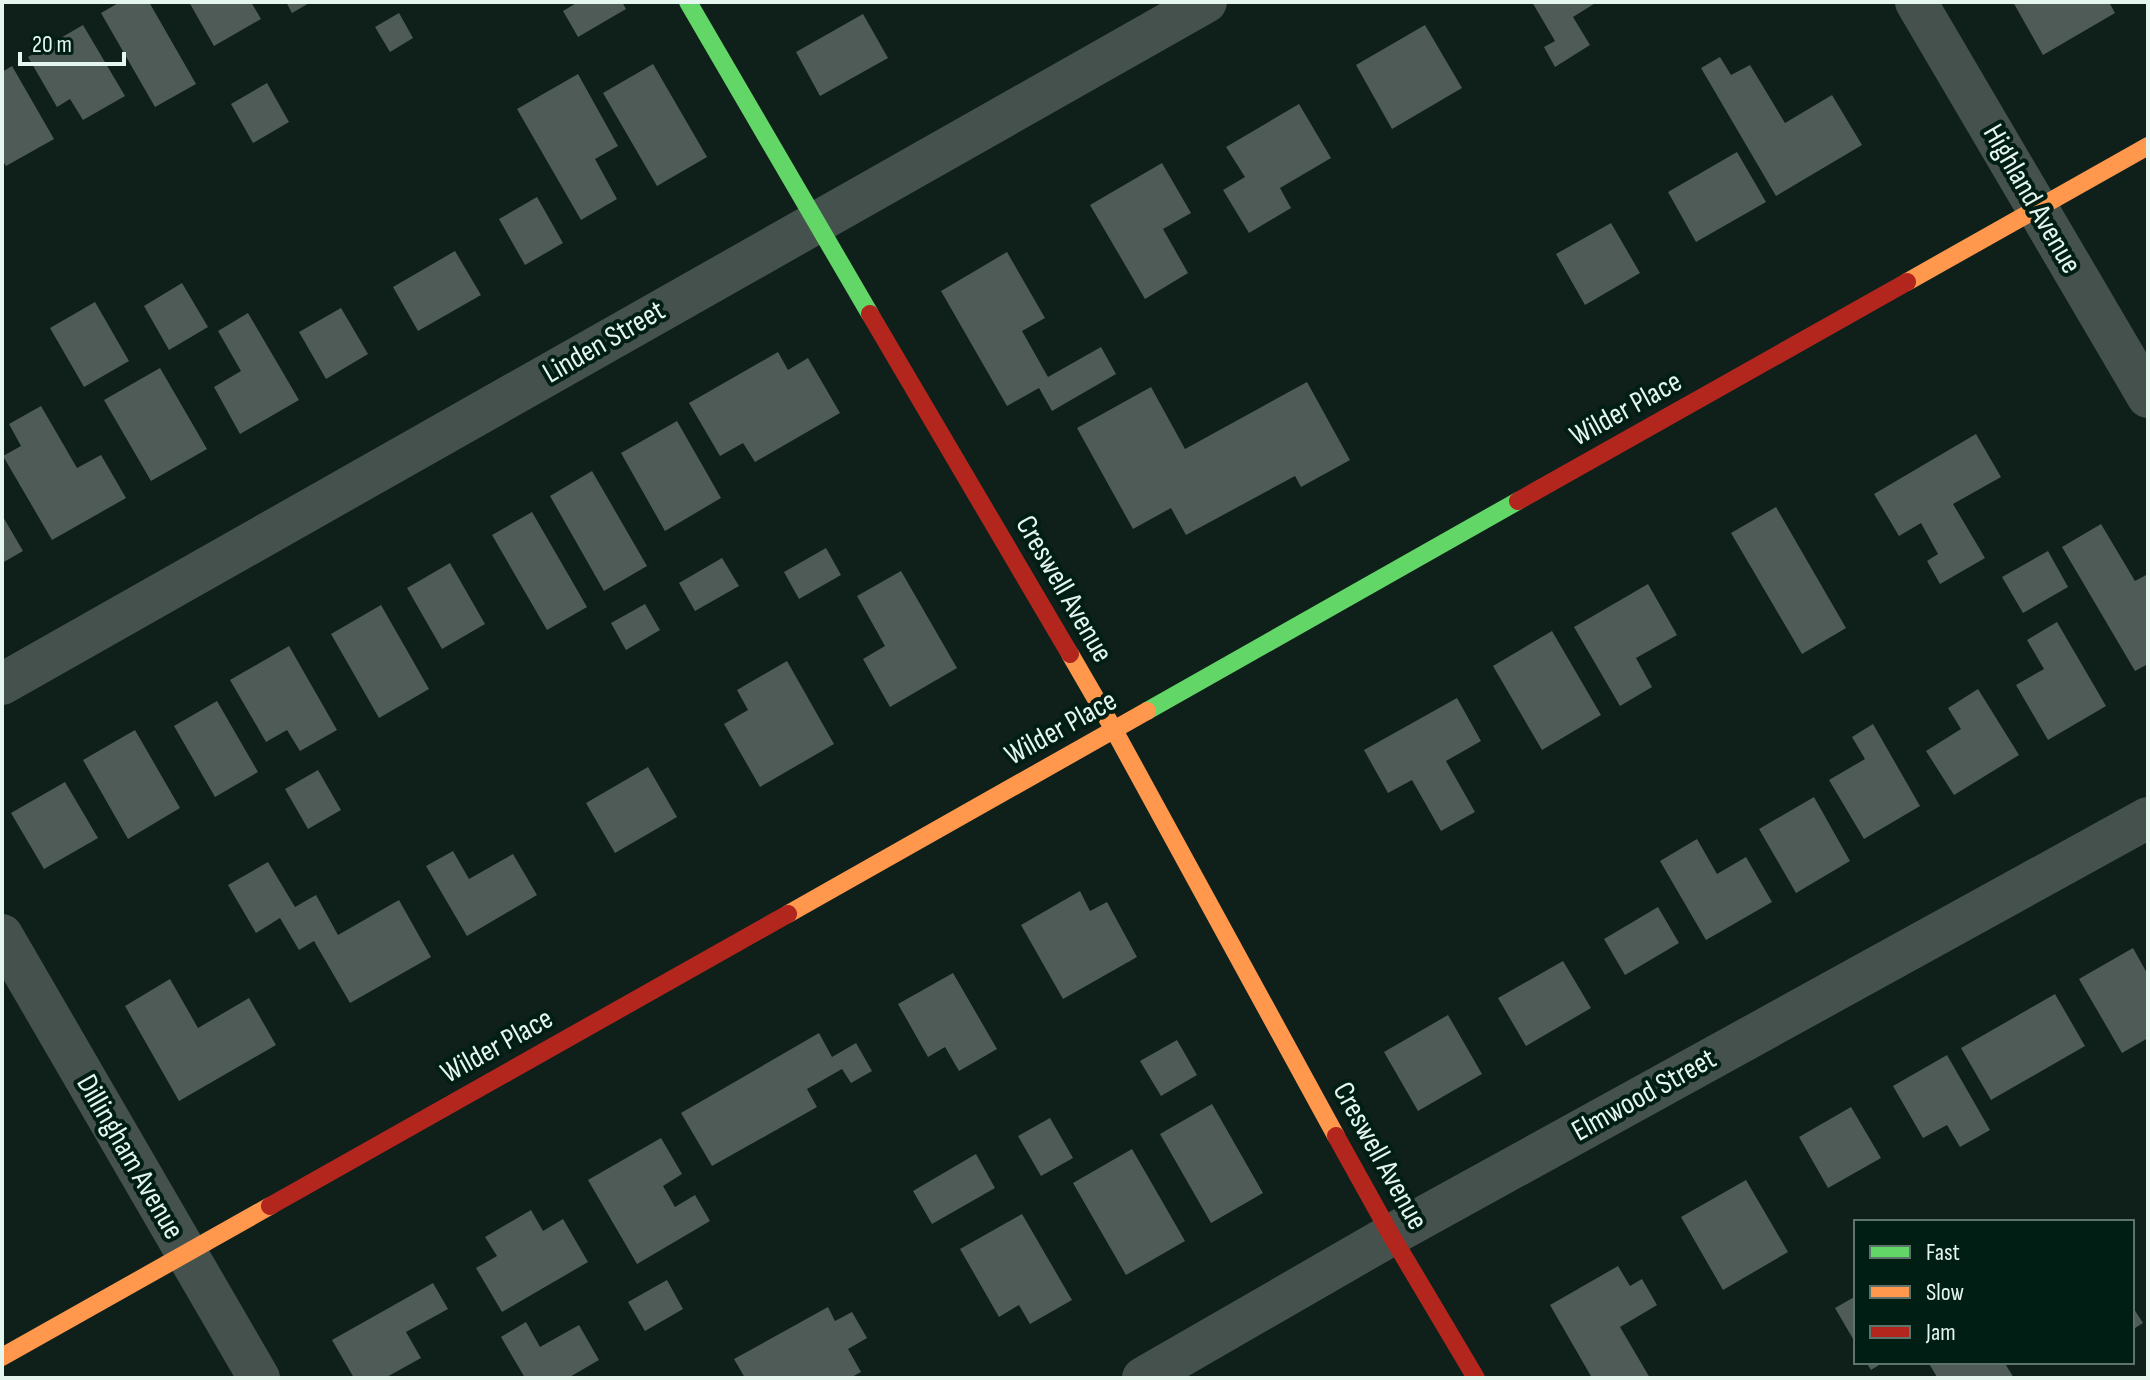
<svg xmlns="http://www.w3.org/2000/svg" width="2150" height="1380" font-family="'Sofia Sans Condensed',sans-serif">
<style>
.building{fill:#4e5b56}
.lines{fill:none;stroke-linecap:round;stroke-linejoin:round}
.street{stroke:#44514c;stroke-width:42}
.fast{stroke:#63d668;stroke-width:18}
.slow{stroke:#ff974d;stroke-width:18}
.jam{stroke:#b3261e;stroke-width:18}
.labels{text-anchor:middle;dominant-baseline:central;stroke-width:8;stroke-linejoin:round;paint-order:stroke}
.street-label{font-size:30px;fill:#e5f6ef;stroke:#001e14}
</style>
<rect width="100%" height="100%" fill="#0f201a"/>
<path class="building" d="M 120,2 L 149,2 L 196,84 L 155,107 L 101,13 Z
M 189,2 L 251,2 L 261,19 L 214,46 Z
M 286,2 L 311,2 L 292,13 Z
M 578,2 L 622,2 L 626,9 L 578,37 L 563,11 Z
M 1532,2 L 1597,2 L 1573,17 L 1590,45 L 1555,67 L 1544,47 L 1555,41 Z
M 2013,2 L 2109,2 L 2115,13 L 2043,55 Z
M 399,13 L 413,38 L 390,52 L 375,27 Z
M 863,14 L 888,58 L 820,96 L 796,52 Z
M 83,25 L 125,96 L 83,120 L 70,99 L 57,107 L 28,57 Z
M 1425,25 L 1462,88 L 1392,129 L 1356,65 Z
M 1720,57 L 1731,75 L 1750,65 L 1785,123 L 1832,95 L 1862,145 L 1776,196 L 1701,68 Z
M 653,64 L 707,157 L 657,186 L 603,93 Z
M 12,66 L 54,139 L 6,166 L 2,160 L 2,72 Z
M 578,74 L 618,146 L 595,159 L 617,199 L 581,220 L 517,109 Z
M 267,83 L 289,122 L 253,143 L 231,104 Z
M 1299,104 L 1331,158 L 1280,188 L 1291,208 L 1249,233 L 1223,190 L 1245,177 L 1226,147 Z
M 1737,152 L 1766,202 L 1696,242 L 1668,192 Z
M 1162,163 L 1191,213 L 1163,229 L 1188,273 L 1145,299 L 1090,205 Z
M 537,197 L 563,243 L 525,265 L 499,219 Z
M 1611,223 L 1640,273 L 1585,305 L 1556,254 Z
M 455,251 L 481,295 L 418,331 L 393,287 Z
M 1007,252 L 1045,318 L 1022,331 L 1048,377 L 1101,347 L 1116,374 L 1052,411 L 1039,388 L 1007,406 L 941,291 Z
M 182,283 L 208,327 L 169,350 L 144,306 Z
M 95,302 L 129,361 L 84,387 L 50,328 Z
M 341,308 L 368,354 L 326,379 L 299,332 Z
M 248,313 L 299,400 L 240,434 L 214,387 L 241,371 L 218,331 Z
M 778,352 L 788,370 L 808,358 L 840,413 L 755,462 L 743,443 L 720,456 L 689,403 Z
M 160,368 L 207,449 L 151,481 L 104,400 Z
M 1307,382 L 1350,460 L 1301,487 L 1295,476 L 1186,535 L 1171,508 L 1133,529 L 1077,428 L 1151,387 L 1185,449 Z
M 41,406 L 77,468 L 101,455 L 126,498 L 52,540 L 3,456 L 21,446 L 9,424 Z
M 677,421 L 721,498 L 665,531 L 621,453 Z
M 1976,434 L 2001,477 L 1953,504 L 1985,558 L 1940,584 L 1927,561 L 1938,554 L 1921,523 L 1899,536 L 1874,494 Z
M 592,471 L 647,566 L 604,591 L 550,496 Z
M 1776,507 L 1846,628 L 1802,654 L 1731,533 Z
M 532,512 L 587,607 L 547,630 L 492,535 Z
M 2,515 L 23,551 L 2,563 Z
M 2101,524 L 2135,581 L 2148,574 L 2148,664 L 2135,671 L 2062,547 Z
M 826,548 L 841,575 L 799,599 L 784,572 Z
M 2048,551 L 2068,587 L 2023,613 L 2002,577 Z
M 722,558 L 739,586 L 695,611 L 679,583 Z
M 450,563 L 485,624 L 442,649 L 407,588 Z
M 901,571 L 957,668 L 890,707 L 863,659 L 885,646 L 857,596 Z
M 1648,584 L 1677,635 L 1636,658 L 1652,687 L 1620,706 L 1574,627 Z
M 645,604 L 660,630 L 626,650 L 611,623 Z
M 381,605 L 429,689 L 379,718 L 331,634 Z
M 2057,622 L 2106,706 L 2048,740 L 2016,685 L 2044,669 L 2027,640 Z
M 1552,631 L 1601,715 L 1542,750 L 1493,666 Z
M 289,646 L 337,730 L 300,751 L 287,730 L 266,742 L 230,680 Z
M 787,661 L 834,744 L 760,787 L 724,724 L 748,710 L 737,690 Z
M 1978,689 L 2019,755 L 1954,795 L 1926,751 L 1961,729 L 1948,708 Z
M 1457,698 L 1481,741 L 1446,761 L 1475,812 L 1441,831 L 1412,780 L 1388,793 L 1364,750 Z
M 217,701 L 258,772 L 215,797 L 174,726 Z
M 1873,724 L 1920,806 L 1864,839 L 1829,780 L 1865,759 L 1852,737 Z
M 135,730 L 180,808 L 128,839 L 83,760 Z
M 648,767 L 677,817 L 615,853 L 586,803 Z
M 318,770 L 341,810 L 308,829 L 285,789 Z
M 65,782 L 98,838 L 44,869 L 11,813 Z
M 1814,797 L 1850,861 L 1796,893 L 1759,829 Z
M 1697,839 L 1717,874 L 1746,857 L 1772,902 L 1706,940 L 1660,861 Z
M 453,851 L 469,879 L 513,854 L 537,895 L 467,936 L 426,866 Z
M 268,862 L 295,907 L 316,895 L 338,935 L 399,900 L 431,957 L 350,1003 L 314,941 L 299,950 L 280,918 L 256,933 L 228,885 Z
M 1080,891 L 1090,911 L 1107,902 L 1137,957 L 1063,999 L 1021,925 Z
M 1658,907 L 1679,943 L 1625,975 L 1604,939 Z
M 2133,948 L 2148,975 L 2148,1038 L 2122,1053 L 2079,979 Z
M 1563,961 L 1591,1008 L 1526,1046 L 1498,998 Z
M 953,973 L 997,1049 L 959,1071 L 945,1047 L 928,1057 L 898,1004 Z
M 170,979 L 198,1028 L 249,998 L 276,1045 L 179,1101 L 125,1006 Z
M 2055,994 L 2085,1046 L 1991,1100 L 1961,1048 Z
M 1448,1015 L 1482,1074 L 1418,1111 L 1384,1052 Z
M 819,1033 L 832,1057 L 856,1043 L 872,1071 L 851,1083 L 842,1069 L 807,1089 L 817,1107 L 712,1166 L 681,1113 Z
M 1177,1040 L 1197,1075 L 1161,1096 L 1140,1061 Z
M 1947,1055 L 1990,1130 L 1960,1147 L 1947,1125 L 1923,1138 L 1893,1086 Z
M 1212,1104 L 1263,1193 L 1211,1223 L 1160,1134 Z
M 1851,1107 L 1881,1158 L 1828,1188 L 1799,1137 Z
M 1050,1118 L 1073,1158 L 1041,1176 L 1018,1136 Z
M 661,1138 L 682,1174 L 663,1186 L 675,1207 L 695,1195 L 710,1221 L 637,1264 L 588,1180 Z
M 1132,1149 L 1185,1241 L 1126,1275 L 1073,1183 Z
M 976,1154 L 995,1188 L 932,1224 L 913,1191 Z
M 1746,1180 L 1788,1252 L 1723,1290 L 1681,1217 Z
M 531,1210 L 543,1231 L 563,1219 L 588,1262 L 502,1312 L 476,1268 L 497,1256 L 485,1237 Z
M 1022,1214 L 1072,1300 L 1030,1324 L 1019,1305 L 999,1317 L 960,1249 Z
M 1618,1266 L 1630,1286 L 1642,1279 L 1657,1305 L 1620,1327 L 1650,1378 L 1592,1378 L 1550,1305 Z
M 667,1280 L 683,1309 L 645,1331 L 628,1302 Z
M 433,1283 L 448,1309 L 406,1332 L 421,1358 L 385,1378 L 354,1378 L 332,1340 Z
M 1856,1296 L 1856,1344 L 1835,1308 Z
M 2132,1306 L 2143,1323 L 2132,1330 Z
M 828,1307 L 835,1321 L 852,1312 L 867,1338 L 848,1349 L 861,1372 L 850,1378 L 745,1378 L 734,1359 Z
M 526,1322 L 540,1347 L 579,1325 L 599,1360 L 568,1378 L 525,1378 L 501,1337 Z
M 1866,1362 L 1884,1362 L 1871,1370 Z
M 1928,1362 L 2004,1362 L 2014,1378 L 1937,1377 Z"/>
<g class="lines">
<path class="street" d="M 1916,2 L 2148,397
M 2,684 L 1206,2
M 2,935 L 259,1378
M 1143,1378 L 1391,1235 L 2148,818"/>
<path class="fast" d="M 688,2 L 870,314
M 1147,711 L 1518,501"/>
<path class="slow" d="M 1907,282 L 2148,146
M 1070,654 L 1114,730 L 1336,1136
M 788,914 L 1147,711
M 2,1357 L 270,1206"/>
<path class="jam" d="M 870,314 L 1070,654
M 1518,501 L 1907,282
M 1336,1136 L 1391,1235 L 1476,1378
M 270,1206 L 788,914"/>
</g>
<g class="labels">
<g class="street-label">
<text transform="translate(2032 199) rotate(60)">Highland Avenue</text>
<text transform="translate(604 342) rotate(-30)">Linden Street</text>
<text transform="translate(1626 409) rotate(-29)">Wilder Place</text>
<text transform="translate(1064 589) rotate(60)">Creswell Avenue</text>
<text transform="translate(1061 728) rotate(-29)">Wilder Place</text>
<text transform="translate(497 1046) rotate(-29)">Wilder Place</text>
<text transform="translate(1644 1095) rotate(-29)">Elmwood Street</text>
<text transform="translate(1380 1156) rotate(61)">Creswell Avenue</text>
<text transform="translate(130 1157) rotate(60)">Dillingham Avenue</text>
</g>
</g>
<rect width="2150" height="1380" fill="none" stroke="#e5f6ef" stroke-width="8"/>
<rect x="1854" y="1220" width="280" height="144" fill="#001e14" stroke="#5c746c" stroke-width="2"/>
<rect x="1870" y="1246" width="40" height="12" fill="#63d668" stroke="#5c746c" stroke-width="2"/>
<text x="1926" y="1260" font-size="24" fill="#e5f6ef">Fast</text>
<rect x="1870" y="1286" width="40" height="12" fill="#ff974d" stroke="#5c746c" stroke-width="2"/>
<text x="1926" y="1300" font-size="24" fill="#e5f6ef">Slow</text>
<rect x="1870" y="1326" width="40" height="12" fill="#b3261e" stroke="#5c746c" stroke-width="2"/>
<text x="1926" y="1340" font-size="24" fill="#e5f6ef">Jam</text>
<path d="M20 52v12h104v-12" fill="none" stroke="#e5f6ef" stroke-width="4"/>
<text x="32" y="52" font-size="24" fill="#e5f6ef" stroke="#001e14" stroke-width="6" paint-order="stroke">20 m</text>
</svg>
